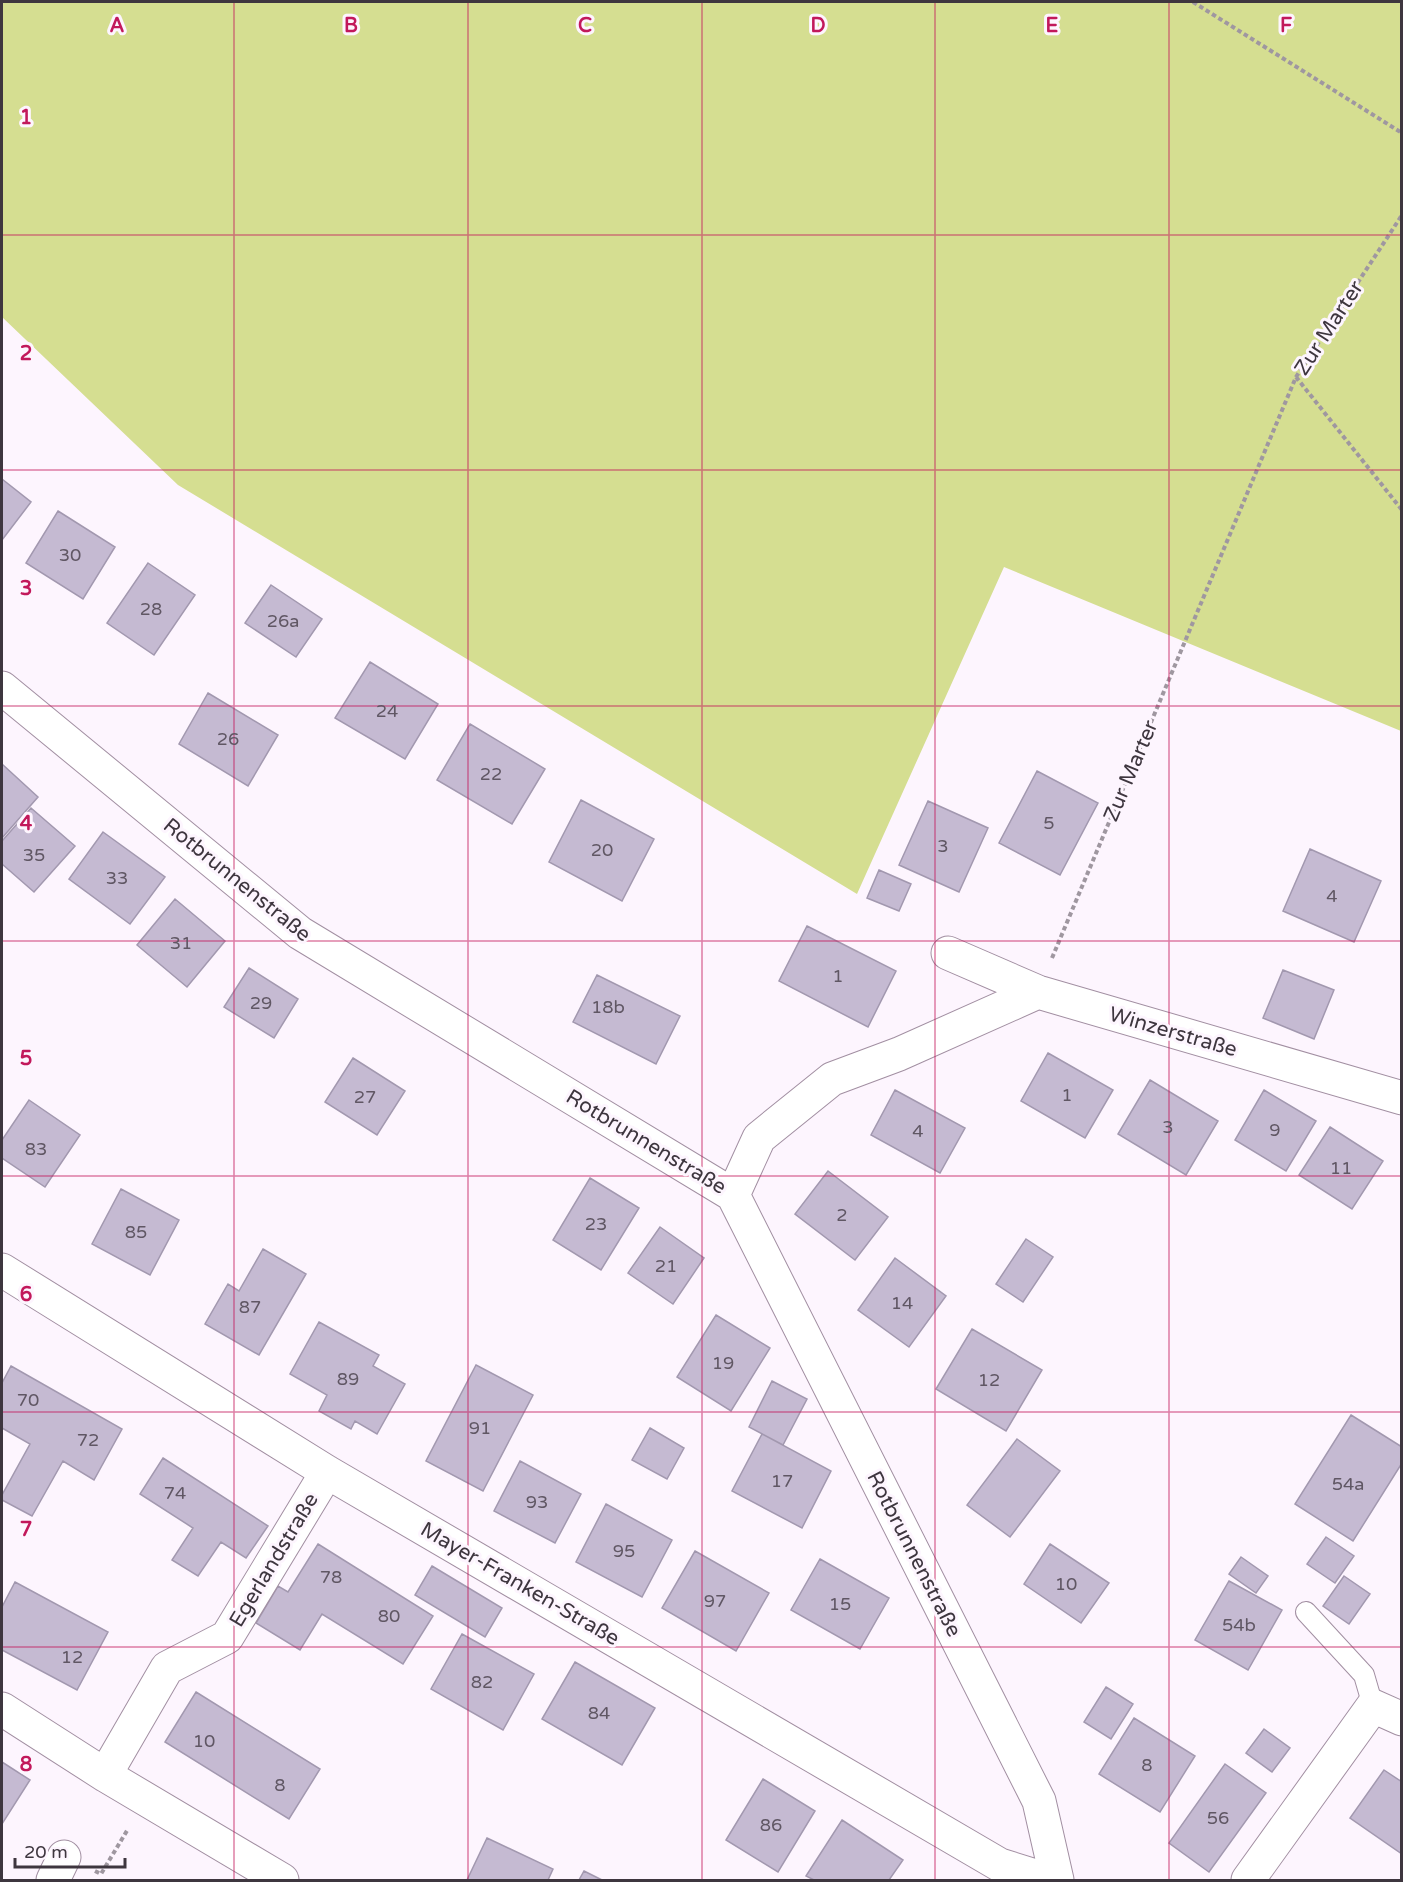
<svg xmlns="http://www.w3.org/2000/svg" width="1403" height="1882" font-family="'Varela Round',sans-serif">
<style>
.green{fill:#d5de91}
.building{fill:#c5bad2;stroke:#a298af;stroke-width:1.5}
.lines{fill:none;stroke-linecap:round;stroke-linejoin:round}
.service-casing{stroke:#a28fa2;stroke-width:22}
.minor-casing{stroke:#a28fa2;stroke-width:35}
.path{stroke:#9f97a0;stroke-width:4;stroke-dasharray:4.5 3;stroke-linecap:butt}
.service{stroke:#fff;stroke-width:20}
.minor{stroke:#fff;stroke-width:33}
.grid{fill:none;stroke:#c2185b;stroke-width:1.5;stroke-opacity:0.55}
.labels{text-anchor:middle;dominant-baseline:central;stroke-width:6;stroke-linejoin:round;paint-order:stroke}
.number-label{font-size:18px;fill:#605764}
.street-label{font-size:21px;fill:#3e363f;stroke:#fdf5fe}
.grid-label{font-size:20px;text-anchor:middle;font-weight:bold;fill:#c2185b;stroke:#fdf5fe;stroke-width:6;stroke-linejoin:round;paint-order:stroke}
</style>
<rect width="100%" height="100%" fill="#fdf5fe"/>
<path class="green" d="M 2,2 L 1401,2 L 1401,731 L 1004,567 L 857,894 L 178,485 L 2,317 Z"/>
<path class="building" d="M 2,479 L 31,502 L 2,540 Z
M 58,511 L 115,547 L 83,599 L 26,563 Z
M 148,563 L 195,595 L 154,655 L 107,623 Z
M 271,585 L 322,619 L 296,657 L 245,623 Z
M 370,662 L 438,704 L 405,759 L 335,718 Z
M 208,693 L 278,735 L 248,786 L 179,744 Z
M 470,724 L 545,769 L 512,824 L 437,780 Z
M 2,764 L 38,797 L 2,838 Z
M 1037,771 L 1098,803 L 1060,875 L 999,843 Z
M 581,800 L 654,839 L 622,901 L 549,862 Z
M 928,801 L 988,828 L 959,892 L 899,865 Z
M 31,808 L 75,846 L 34,892 L 2,864 L 2,841 Z
M 103,832 L 165,877 L 130,924 L 69,879 Z
M 1310,849 L 1381,881 L 1354,942 L 1283,911 Z
M 879,870 L 911,884 L 899,911 L 867,898 Z
M 175,899 L 225,941 L 187,987 L 137,945 Z
M 807,926 L 896,971 L 868,1027 L 779,981 Z
M 249,968 L 298,999 L 274,1038 L 224,1007 Z
M 1283,970 L 1334,990 L 1314,1039 L 1263,1018 Z
M 597,975 L 680,1016 L 656,1064 L 573,1022 Z
M 1048,1053 L 1113,1090 L 1085,1138 L 1021,1101 Z
M 353,1058 L 405,1091 L 377,1135 L 325,1102 Z
M 1150,1080 L 1218,1121 L 1186,1175 L 1118,1134 Z
M 895,1090 L 965,1128 L 940,1173 L 871,1135 Z
M 1264,1090 L 1316,1121 L 1286,1171 L 1235,1140 Z
M 29,1100 L 80,1135 L 45,1187 L 2,1158 L 2,1140 Z
M 1330,1127 L 1383,1161 L 1352,1209 L 1299,1175 Z
M 828,1171 L 888,1217 L 855,1260 L 795,1214 Z
M 590,1178 L 639,1208 L 601,1270 L 553,1240 Z
M 121,1189 L 179,1220 L 150,1275 L 92,1244 Z
M 660,1227 L 704,1258 L 673,1304 L 628,1273 Z
M 1026,1239 L 1053,1257 L 1023,1302 L 996,1284 Z
M 263,1249 L 306,1274 L 259,1355 L 205,1324 L 228,1284 L 239,1291 Z
M 895,1258 L 946,1296 L 909,1347 L 858,1310 Z
M 716,1315 L 770,1348 L 731,1411 L 677,1377 Z
M 319,1322 L 379,1355 L 373,1366 L 405,1384 L 377,1434 L 355,1421 L 351,1429 L 319,1411 L 327,1395 L 290,1374 Z
M 972,1329 L 1042,1370 L 1006,1431 L 936,1389 Z
M 476,1365 L 533,1395 L 483,1491 L 426,1461 Z
M 11,1366 L 122,1429 L 94,1480 L 63,1461 L 32,1516 L 2,1500 L 2,1495 L 30,1444 L 2,1428 L 2,1383 Z
M 772,1381 L 807,1399 L 783,1445 L 749,1427 Z
M 1351,1415 L 1402,1447 L 1402,1463 L 1353,1541 L 1295,1504 Z
M 650,1428 L 684,1448 L 667,1479 L 632,1460 Z
M 762,1434 L 831,1471 L 802,1528 L 732,1491 Z
M 1017,1439 L 1060,1471 L 1010,1537 L 967,1505 Z
M 163,1458 L 268,1526 L 246,1558 L 221,1542 L 198,1576 L 172,1560 L 193,1528 L 140,1494 Z
M 520,1461 L 581,1494 L 555,1543 L 494,1511 Z
M 606,1504 L 672,1540 L 642,1597 L 576,1562 Z
M 1326,1537 L 1354,1556 L 1335,1583 L 1307,1564 Z
M 318,1544 L 433,1616 L 403,1664 L 322,1614 L 300,1650 L 256,1623 L 278,1586 L 288,1592 Z
M 1050,1544 L 1109,1583 L 1081,1623 L 1024,1584 Z
M 695,1551 L 769,1593 L 736,1651 L 662,1608 Z
M 1241,1557 L 1268,1576 L 1256,1593 L 1229,1574 Z
M 820,1559 L 889,1598 L 860,1649 L 791,1610 Z
M 432,1566 L 502,1608 L 485,1637 L 415,1595 Z
M 1344,1576 L 1370,1594 L 1349,1624 L 1323,1606 Z
M 1229,1581 L 1282,1610 L 1248,1670 L 1195,1640 Z
M 15,1582 L 108,1632 L 77,1690 L 2,1650 L 2,1607 Z
M 462,1634 L 534,1674 L 503,1730 L 431,1689 Z
M 575,1662 L 655,1708 L 622,1765 L 542,1719 Z
M 1106,1687 L 1133,1704 L 1111,1739 L 1084,1722 Z
M 196,1692 L 320,1769 L 289,1819 L 165,1742 Z
M 1134,1718 L 1195,1756 L 1160,1812 L 1099,1774 Z
M 1264,1729 L 1290,1748 L 1272,1772 L 1246,1753 Z
M 2,1762 L 30,1780 L 2,1824 Z
M 1225,1764 L 1266,1793 L 1209,1872 L 1169,1843 Z
M 1384,1770 L 1402,1782 L 1402,1854 L 1350,1818 Z
M 763,1779 L 815,1811 L 778,1872 L 726,1840 Z
M 842,1820 L 903,1860 L 889,1880 L 814,1880 L 806,1876 Z
M 487,1838 L 553,1869 L 548,1880 L 467,1880 Z
M 584,1871 L 602,1880 L 579,1880 Z"/>
<g class="lines">
<defs>
<path id="service" d="M 1306,1612 L 1364,1675 L 1373,1706"/>
<path id="minor" d="M 2,688 L 300,933 L 733,1195 L 1039,1801 L 1057,1880
M 948,953 L 1038,992 L 1402,1098
M 733,1195 L 759,1138 L 832,1079 L 899,1054 L 1038,992
M 2,1270 L 327,1472 L 1000,1865 L 1048,1880
M 2,1709 L 105,1775 L 282,1880
M 105,1775 L 167,1668 L 227,1637 L 327,1472
M 53,1880 L 64,1857
M 1248,1880 L 1373,1706 L 1402,1719"/>
</defs>
<use href="#service" class="service-casing"/>
<use href="#minor" class="minor-casing"/>
<path class="path" d="M 1193,2 L 1402,133
M 1296,377 L 1402,510
M 1052,958 L 1296,377 L 1402,215
M 95,1871 L 101,1874 L 128,1829"/>
<use href="#service" class="service"/>
<use href="#minor" class="minor"/>
</g>
<path class="grid" d="M 234,2 L 234,1880M 468,2 L 468,1880M 702,2 L 702,1880M 935,2 L 935,1880M 1169,2 L 1169,1880M 2,235 L 1402,235M 2,470 L 1402,470M 2,706 L 1402,706M 2,941 L 1402,941M 2,1176 L 1402,1176M 2,1412 L 1402,1412M 2,1647 L 1402,1647"/>
<g class="labels">
<g class="number-label">
<text x="70" y="555">30</text>
<text x="151" y="609">28</text>
<text x="283" y="621">26a</text>
<text x="387" y="711">24</text>
<text x="228" y="739">26</text>
<text x="491" y="774">22</text>
<text x="1049" y="823">5</text>
<text x="943" y="846">3</text>
<text x="602" y="850">20</text>
<text x="34" y="855">35</text>
<text x="117" y="878">33</text>
<text x="1332" y="896">4</text>
<text x="181" y="943">31</text>
<text x="838" y="976">1</text>
<text x="261" y="1003">29</text>
<text x="608" y="1007">18b</text>
<text x="1067" y="1095">1</text>
<text x="365" y="1097">27</text>
<text x="1168" y="1127">3</text>
<text x="1275" y="1130">9</text>
<text x="918" y="1131">4</text>
<text x="36" y="1149">83</text>
<text x="1341" y="1168">11</text>
<text x="842" y="1215">2</text>
<text x="596" y="1224">23</text>
<text x="136" y="1232">85</text>
<text x="666" y="1266">21</text>
<text x="902" y="1303">14</text>
<text x="250" y="1307">87</text>
<text x="723" y="1363">19</text>
<text x="348" y="1379">89</text>
<text x="989" y="1380">12</text>
<text x="28" y="1400">70</text>
<text x="480" y="1428">91</text>
<text x="88" y="1440">72</text>
<text x="782" y="1481">17</text>
<text x="1348" y="1484">54a</text>
<text x="175" y="1493">74</text>
<text x="537" y="1502">93</text>
<text x="624" y="1551">95</text>
<text x="331" y="1577">78</text>
<text x="1066" y="1584">10</text>
<text x="715" y="1601">97</text>
<text x="840" y="1604">15</text>
<text x="389" y="1616">80</text>
<text x="1239" y="1625">54b</text>
<text x="72" y="1657">12</text>
<text x="482" y="1682">82</text>
<text x="599" y="1713">84</text>
<text x="204" y="1741">10</text>
<text x="1147" y="1765">8</text>
<text x="280" y="1785">8</text>
<text x="1218" y="1818">56</text>
<text x="771" y="1825">86</text>
</g>
<g class="street-label">
<text transform="translate(1329 328) rotate(-57)">Zur Marter</text>
<text transform="translate(1131 771) rotate(-67)">Zur Marter</text>
<text transform="translate(237 880) rotate(39)">Rotbrunnenstraße</text>
<text transform="translate(1173 1032) rotate(16)">Winzerstraße</text>
<text transform="translate(646 1142) rotate(31)">Rotbrunnenstraße</text>
<text transform="translate(914 1554) rotate(63)">Rotbrunnenstraße</text>
<text transform="translate(274 1560) rotate(-59)">Egerlandstraße</text>
<text transform="translate(520 1584) rotate(30)">Mayer-Franken-Straße</text>
</g>
</g>
<g class="grid-label">
<text x="117" y="32">A</text>
<text x="351" y="32">B</text>
<text x="585" y="32">C</text>
<text x="818" y="32">D</text>
<text x="1052" y="32">E</text>
<text x="1286" y="32">F</text>
<text x="26" y="124">1</text>
<text x="26" y="360">2</text>
<text x="26" y="595">3</text>
<text x="26" y="830">4</text>
<text x="26" y="1065">5</text>
<text x="26" y="1301">6</text>
<text x="26" y="1536">7</text>
<text x="26" y="1771">8</text>
</g>
<rect width="1403" height="1882" fill="none" stroke="#3e363f" stroke-width="6"/>
<path d="M15 1858v9h110v-9" fill="none" stroke="#3e363f" stroke-width="3"/>
<text x="24" y="1858" font-size="18" fill="#3e363f" stroke="#fdf5fe" stroke-width="4.5" paint-order="stroke">20 m</text>
</svg>
